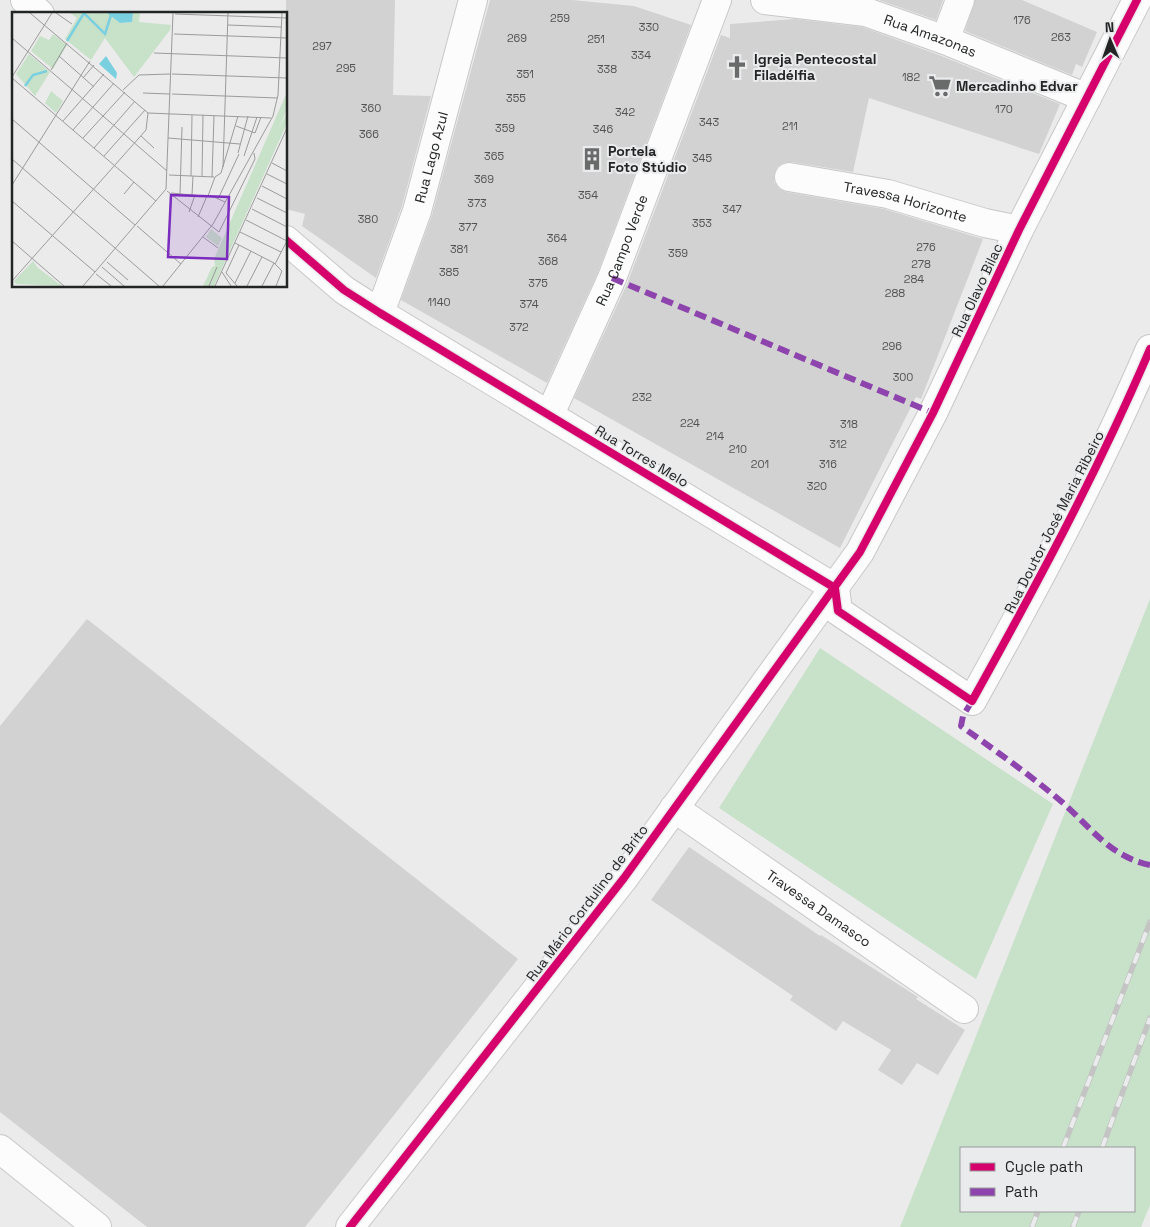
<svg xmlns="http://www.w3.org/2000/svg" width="1150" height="1227" font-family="'Space Grotesk',sans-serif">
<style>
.green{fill:#c8e1c9;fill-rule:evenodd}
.building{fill:#d2d2d2}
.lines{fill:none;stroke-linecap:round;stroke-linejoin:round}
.minor-casing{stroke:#c8c8c8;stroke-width:30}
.minor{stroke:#fcfcfc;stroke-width:28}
.rail-casing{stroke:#c4c4c4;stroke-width:5.5}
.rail{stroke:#eaebec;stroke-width:4;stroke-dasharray:11;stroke-linecap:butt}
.quiet{stroke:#8e44ad;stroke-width:6;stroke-dasharray:12 6;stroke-linecap:butt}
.cycleway-casing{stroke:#eaebec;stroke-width:11}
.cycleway{stroke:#d6006c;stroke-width:8}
.labels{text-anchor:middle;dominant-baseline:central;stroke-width:4;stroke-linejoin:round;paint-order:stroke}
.number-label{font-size:11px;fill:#525252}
.street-label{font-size:14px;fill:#232424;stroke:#eaebec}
.poi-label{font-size:14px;font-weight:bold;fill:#232424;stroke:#eaebec;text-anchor:start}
.inset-river{fill:none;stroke:#7bd0e0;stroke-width:2.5}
.inset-road{fill:none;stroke:#9b9b9b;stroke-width:1}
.view{fill:#7b2cbf;fill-opacity:0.15;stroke:#7b2cbf;stroke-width:2.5}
.inset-edge{fill:none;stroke:#232424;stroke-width:2.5}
</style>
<rect width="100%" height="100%" fill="#ebebeb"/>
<path class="green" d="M 1150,599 L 1150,1205 L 1141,1227 L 900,1227 ZM 961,1148 L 1134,1148 L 1134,1211 L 961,1211 Z
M 820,648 L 1053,804 L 976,979 L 719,808 Z"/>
<path class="building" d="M 286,0 L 395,0 L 393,95 L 431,96 L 402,206 L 376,278 L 302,226 L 305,214 L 286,209 Z
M 490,0 L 572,0 L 634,6 L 691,25 L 598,272 L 547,383 L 401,300 L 432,215 Z
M 879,0 L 943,0 L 936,20 Z
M 975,0 L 1022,0 L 1097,32 L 1082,67 L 1076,64 L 1072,75 L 965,31 Z
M 795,19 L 862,27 L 939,55 L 1060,104 L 1039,154 L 869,98 L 853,172 L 792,162 L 783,163 L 777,167 L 774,175 L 774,182 L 779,189 L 786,192 L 884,209 L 983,239 L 921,399 L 916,397 L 840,548 L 574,398 L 627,284 L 721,35 L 730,38 L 730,24 Z
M 87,619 L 518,959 L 305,1227 L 147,1227 L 0,1112 L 0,726 Z
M 689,847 L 820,936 L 821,935 L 918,997 L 916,999 L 965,1030 L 938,1075 L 917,1063 L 902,1085 L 878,1070 L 891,1050 L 843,1021 L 836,1031 L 790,1000 L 793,996 L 651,900 Z"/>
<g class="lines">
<defs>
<g id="minor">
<path d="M 25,0 L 40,14"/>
<path id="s1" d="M 765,0 L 866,12 L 945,40 L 1087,98"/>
<path d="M 945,40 L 960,0"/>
<path id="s2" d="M 789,177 L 888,194 L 985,223 L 1019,230"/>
<path d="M 286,240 L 344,290 L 380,313 L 835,588 L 838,611 L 972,701 C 1036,586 1098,471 1150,349"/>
<path id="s3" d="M 380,313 L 417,211 L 473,0"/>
<path id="s4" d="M 550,414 L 612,278 L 717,0"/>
<path id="s5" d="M 674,808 L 964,1009"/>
<path d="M 0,1149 L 97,1227"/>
<path d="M 350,1227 L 624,878 L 860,552 L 933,413 L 1019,230 L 1137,0"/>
</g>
</defs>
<use href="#minor" class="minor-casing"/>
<use href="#minor" class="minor"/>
<defs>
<path id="rail" d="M 1063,1148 L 1150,922
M 1102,1148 L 1150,1018
M 1032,1227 L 1038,1211
M 1073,1227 L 1079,1211"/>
</defs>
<use href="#rail" class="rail-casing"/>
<use href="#rail" class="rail"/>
<path class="quiet" d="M 612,278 L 933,413
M 972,701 L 963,716 L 961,726 C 993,749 1026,772 1056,797 C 1088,823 1107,856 1150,865"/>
<defs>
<path id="cycleway" d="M 286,240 L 344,290 L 380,313 L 835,588 L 838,611 L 972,701 C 1036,586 1098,471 1150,349
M 350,1227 L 624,878 L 860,552 L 933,413 L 1019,230 L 1137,0"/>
</defs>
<use href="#cycleway" class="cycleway-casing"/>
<use href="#cycleway" class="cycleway"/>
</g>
<defs>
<symbol id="church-bare" viewBox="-9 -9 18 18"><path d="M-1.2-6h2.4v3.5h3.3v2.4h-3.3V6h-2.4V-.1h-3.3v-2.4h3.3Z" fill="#696a6a" stroke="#eaebec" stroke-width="2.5" paint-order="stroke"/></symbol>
<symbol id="supermarket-bare" viewBox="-9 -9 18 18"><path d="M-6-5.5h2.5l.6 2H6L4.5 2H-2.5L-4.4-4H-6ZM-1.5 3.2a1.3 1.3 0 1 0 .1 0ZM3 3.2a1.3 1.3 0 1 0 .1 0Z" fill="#696a6a" stroke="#eaebec" stroke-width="2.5" paint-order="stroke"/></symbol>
<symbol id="building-bare" viewBox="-9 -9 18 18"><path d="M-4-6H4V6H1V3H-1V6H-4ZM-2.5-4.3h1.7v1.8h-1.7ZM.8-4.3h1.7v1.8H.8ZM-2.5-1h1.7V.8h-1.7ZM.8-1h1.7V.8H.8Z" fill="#696a6a" stroke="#eaebec" stroke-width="2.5" paint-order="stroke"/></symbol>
</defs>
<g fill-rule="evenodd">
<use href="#church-bare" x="721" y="51" width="32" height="32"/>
<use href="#supermarket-bare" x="924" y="70" width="32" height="32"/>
<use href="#building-bare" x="576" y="143" width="32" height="32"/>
</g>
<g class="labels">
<g class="number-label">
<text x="560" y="18">259</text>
<text x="1022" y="20">176</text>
<text x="649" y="27">330</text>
<text x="1061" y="37">263</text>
<text x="517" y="38">269</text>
<text x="596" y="39">251</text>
<text x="322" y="46">297</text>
<text x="641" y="55">334</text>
<text x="346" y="68">295</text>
<text x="607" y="69">338</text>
<text x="525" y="74">351</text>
<text x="911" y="77">182</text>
<text x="516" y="98">355</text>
<text x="371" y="108">360</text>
<text x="1004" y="109">170</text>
<text x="625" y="112">342</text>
<text x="709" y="122">343</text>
<text x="790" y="126">211</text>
<text x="505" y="128">359</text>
<text x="603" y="129">346</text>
<text x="369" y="134">366</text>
<text x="494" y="156">365</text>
<text x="702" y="158">345</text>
<text x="484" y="179">369</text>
<text x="588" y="195">354</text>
<text x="477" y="203">373</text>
<text x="732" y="209">347</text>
<text x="368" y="219">380</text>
<text x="702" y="223">353</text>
<text x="468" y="227">377</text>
<text x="557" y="238">364</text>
<text x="926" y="247">276</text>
<text x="459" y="249">381</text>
<text x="678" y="253">359</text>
<text x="548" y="261">368</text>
<text x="921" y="264">278</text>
<text x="449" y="272">385</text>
<text x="914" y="279">284</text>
<text x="538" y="283">375</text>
<text x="895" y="293">288</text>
<text x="439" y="302">1140</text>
<text x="529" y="304">374</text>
<text x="519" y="327">372</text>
<text x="892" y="346">296</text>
<text x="903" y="377">300</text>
<text x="642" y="397">232</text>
<text x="690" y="423">224</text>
<text x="849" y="424">318</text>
<text x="715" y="436">214</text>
<text x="838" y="444">312</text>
<text x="738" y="449">210</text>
<text x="760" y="464">201</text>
<text x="828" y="464">316</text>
<text x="817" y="486">320</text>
</g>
<g class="street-label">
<text stroke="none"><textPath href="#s1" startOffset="170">Rua Amazonas</textPath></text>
<text stroke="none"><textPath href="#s3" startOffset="164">Rua Lago Azul</textPath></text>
<text stroke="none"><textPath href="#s2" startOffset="119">Travessa Horizonte</textPath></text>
<text stroke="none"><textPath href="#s4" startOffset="179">Rua Campo Verde</textPath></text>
<text transform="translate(977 290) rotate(-65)">Rua Olavo Bilac</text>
<text transform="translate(642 456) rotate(31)">Rua Torres Melo</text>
<text transform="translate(1054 522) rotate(-63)">Rua Doutor José Maria Ribeiro</text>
<text transform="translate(587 903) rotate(-53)">Rua Mário Cordulino de Brito</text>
<text stroke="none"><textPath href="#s5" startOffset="176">Travessa Damasco</textPath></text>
</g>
<g class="poi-label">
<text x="754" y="59">Igreja Pentecostal<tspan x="754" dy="16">Filadélfia</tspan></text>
<text x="956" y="86">Mercadinho Edvar</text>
<text x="608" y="151">Portela<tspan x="608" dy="16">Foto Stúdio</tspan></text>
</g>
</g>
<g transform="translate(12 12)">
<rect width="275" height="275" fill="#ebebeb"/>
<path d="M 58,1 L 95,1 L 108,11 L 120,10 L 121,1 L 128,1 L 127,10 L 159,13 L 158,18 L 122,65 L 93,26 L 79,48 L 53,27 L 65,6 ZM 41,22 L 55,33 L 41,57 L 19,39 L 28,24 L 37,28 ZM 17,42 L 38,60 L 23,84 L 4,62 ZM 39,79 L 51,89 L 44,101 L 33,91 ZM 275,80 L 275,98 L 266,117 L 275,101 L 275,111 L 267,129 L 202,274 L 191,274 L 200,255 L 203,254 L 202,247 ZM 199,217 L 210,226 L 206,234 L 194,225 ZM 21,249 L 26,256 L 50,274 L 4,272 L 2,269 Z" fill="#c8e1c9"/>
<path d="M 95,1 L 121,1 L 120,10 L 108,11 ZM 94,44 L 105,61 L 104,67 L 87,52 Z" fill="#7bd0e0"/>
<path class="inset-river" d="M 55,29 L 72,1 L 93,22 L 99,3M 13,74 L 21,63 L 35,59"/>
<path class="inset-road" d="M 18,1 L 136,101 L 259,106M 44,1 L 60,12M 163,2 L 275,6M 216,13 L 269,15M 162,22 L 275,26M 0,26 L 155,159M 142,41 L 275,46M 47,44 L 82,75M 39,58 L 55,31M 160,62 L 275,66M 0,65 L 40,1M 0,66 L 144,189M 71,66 L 82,53M 111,78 L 127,63 L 158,62M 131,81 L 158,82M 160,82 L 265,86M 0,107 L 123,213M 51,109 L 92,62M 224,114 L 243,121 L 249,105M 61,118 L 102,71M 129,124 L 142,136M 71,126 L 113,80M 156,126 L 228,132M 82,136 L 123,89M 226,141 L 236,104M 92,144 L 133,98M 232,144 L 245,105M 0,147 L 147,274M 260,151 L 275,159M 211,155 L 216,1M 255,162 L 275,172M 157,163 L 202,165M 179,164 L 180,103M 190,164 L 191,103M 200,165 L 202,104M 0,173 L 78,49M 250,174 L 275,187M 155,179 L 207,220 L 243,147 L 242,141M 159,181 L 202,185 L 213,190M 112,182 L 122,170M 168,182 L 170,115M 180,183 L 181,164M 196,184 L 203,165 L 209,161 L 226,104M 245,186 L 275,201M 206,187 L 227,142M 0,189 L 83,260M 240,197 L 275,215M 177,200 L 183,183M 186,205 L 195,184M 234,208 L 275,229M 125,214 L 169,252M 228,220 L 269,240M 191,225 L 206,236M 0,229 L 52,274M 223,231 L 262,251 L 270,259 L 264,274M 95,250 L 116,268M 263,252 L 275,229M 90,255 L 112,274M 210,260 L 219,274M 84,262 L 99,274M 0,269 L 134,118 L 136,101M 223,271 L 239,239M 71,274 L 154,177 L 161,1M 151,274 L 201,212 L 261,104 L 266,83 L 270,1M 197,274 L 205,255M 203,274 L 275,116M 225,274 L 214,261 L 227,233M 235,274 L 250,245M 250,274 L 262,251"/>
<path class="view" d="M 159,183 L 217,185 L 215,247 L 156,245 Z"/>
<rect width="275" height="275" class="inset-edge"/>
</g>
<rect x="960" y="1147" width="175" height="65" fill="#eaebec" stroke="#9a9b9c"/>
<rect x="970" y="1163" width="25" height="8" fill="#d6006c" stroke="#9a9b9c"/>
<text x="1005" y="1172" font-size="15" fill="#232424">Cycle path</text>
<rect x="970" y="1188" width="25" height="8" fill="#8e44ad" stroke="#9a9b9c"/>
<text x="1005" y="1197" font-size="15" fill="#232424">Path</text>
<g transform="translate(1110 40) rotate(358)" stroke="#eaebec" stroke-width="4" paint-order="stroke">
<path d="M0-4L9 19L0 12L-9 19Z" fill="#232424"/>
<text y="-8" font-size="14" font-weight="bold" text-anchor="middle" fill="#232424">N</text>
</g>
</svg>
